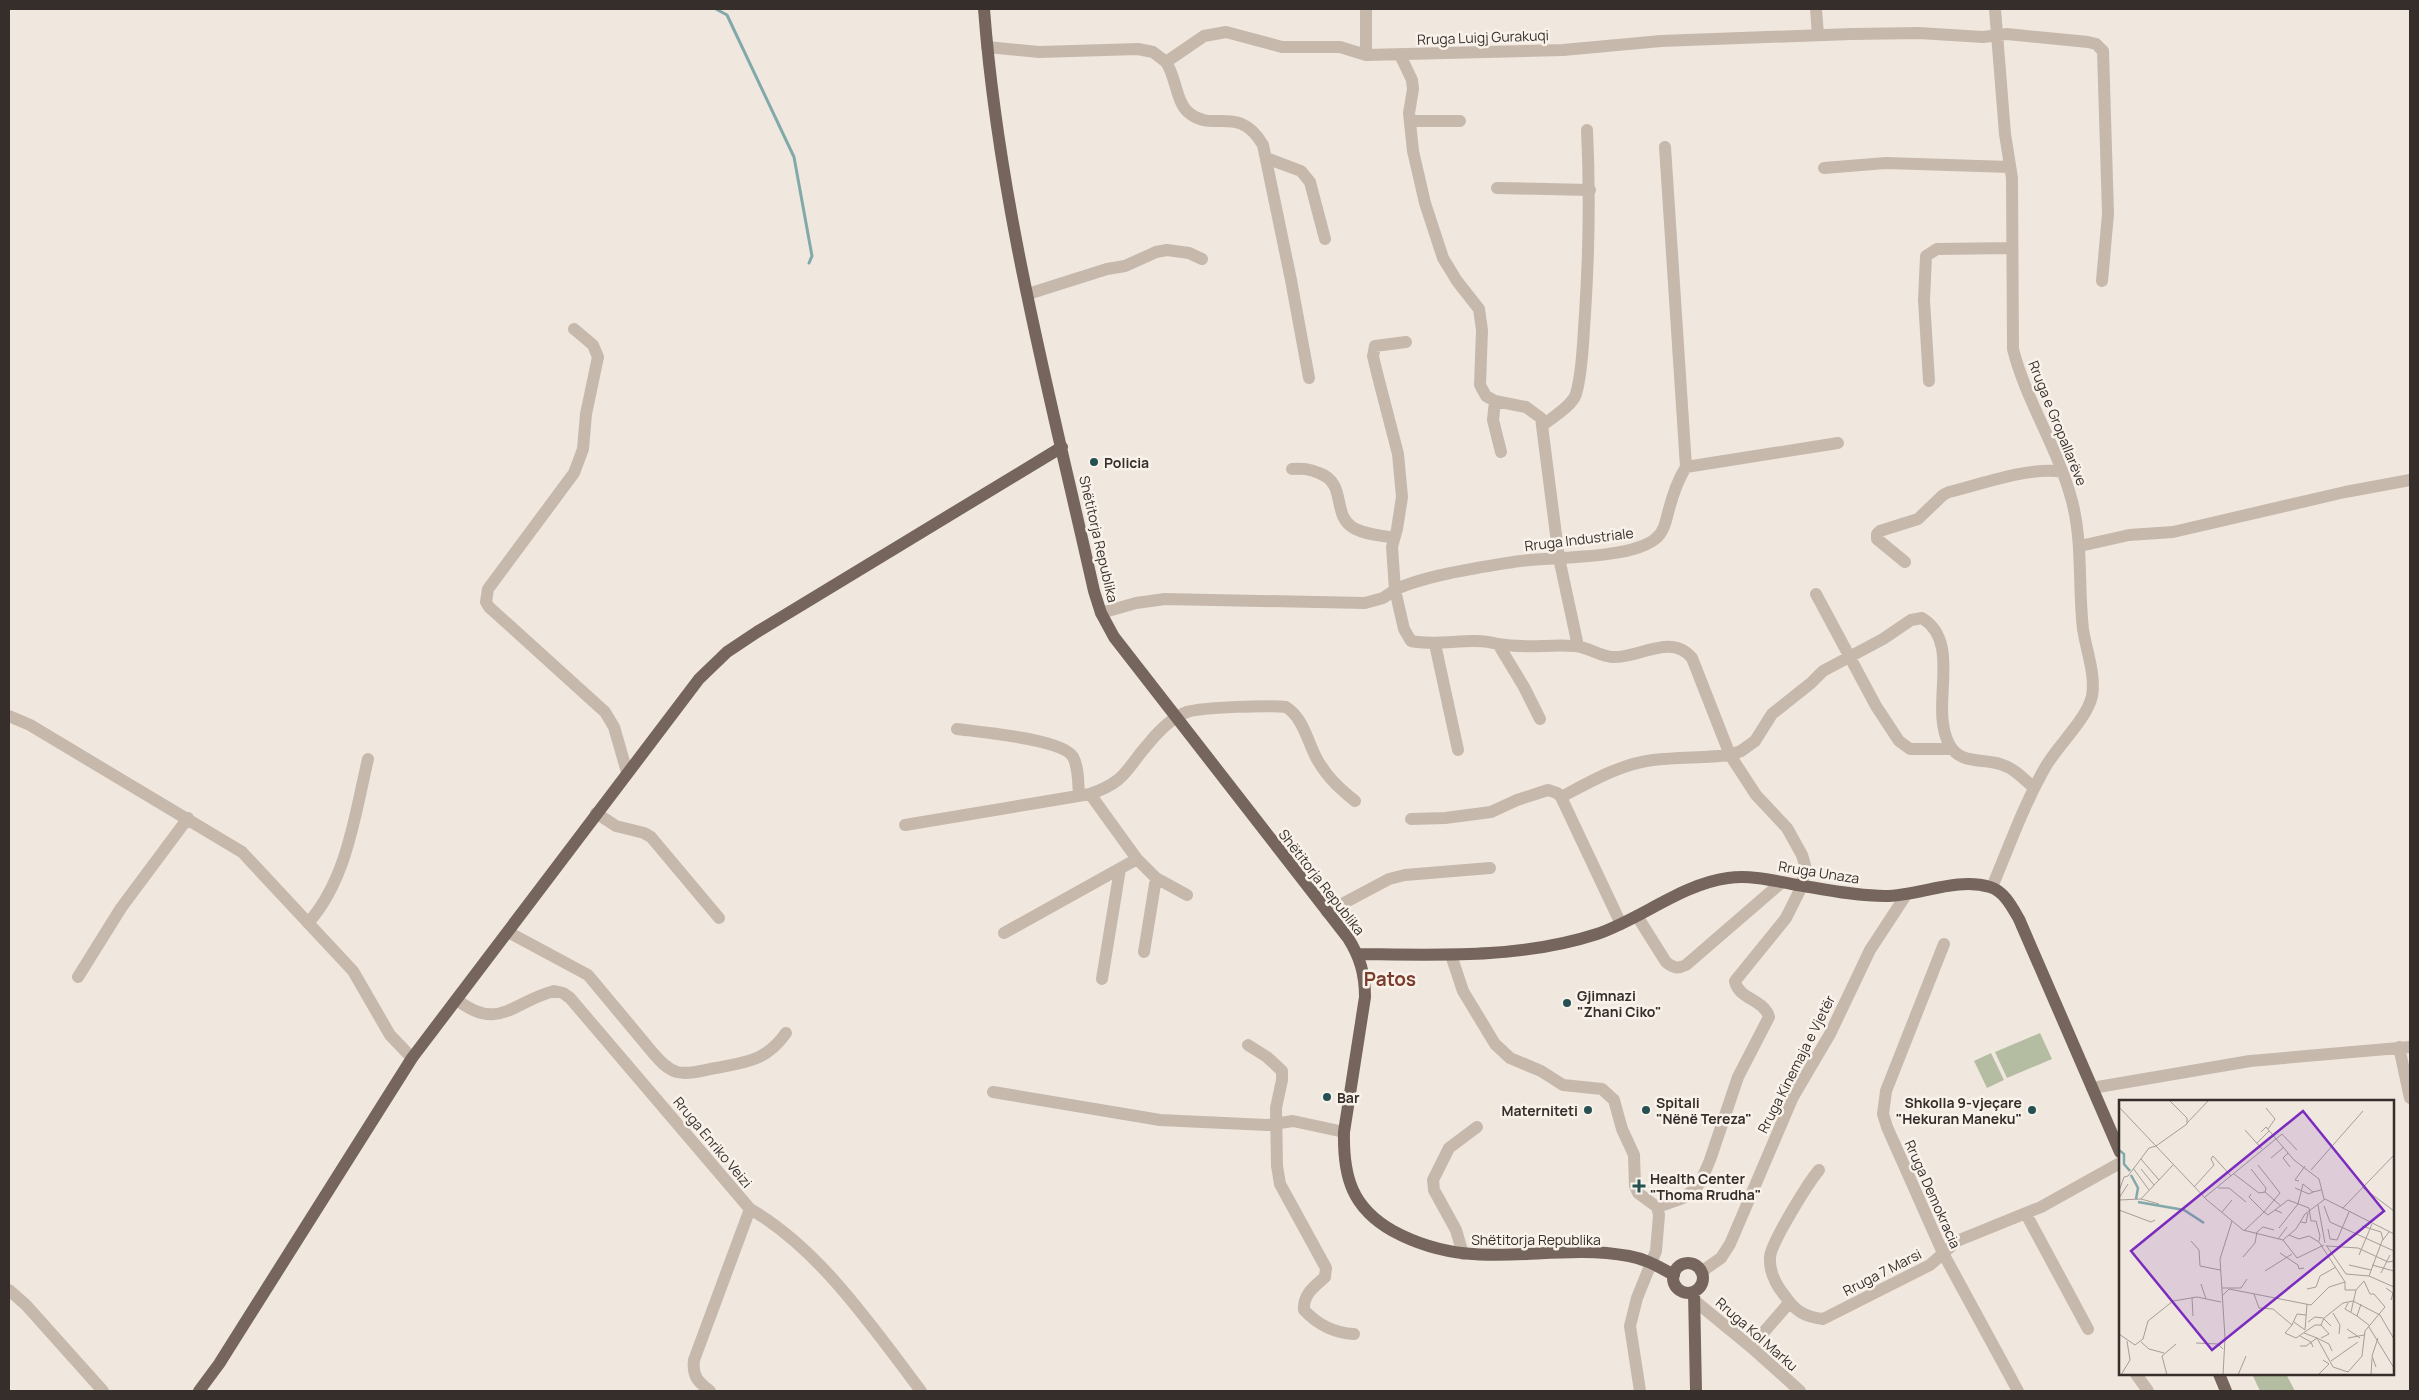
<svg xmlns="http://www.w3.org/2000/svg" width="2419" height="1400" font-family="Manrope,sans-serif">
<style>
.green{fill:#b4bda1}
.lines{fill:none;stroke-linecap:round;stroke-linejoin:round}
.stream{stroke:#81a9aa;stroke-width:3}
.minor{stroke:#c7b8ac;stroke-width:12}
.major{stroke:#76655d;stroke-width:12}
.poi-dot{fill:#255152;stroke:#f8f2eb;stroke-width:2}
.labels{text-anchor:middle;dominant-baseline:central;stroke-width:5;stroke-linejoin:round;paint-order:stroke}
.street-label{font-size:14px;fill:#362e2a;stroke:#f8f2eb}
.poi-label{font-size:14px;font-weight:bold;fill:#362e2a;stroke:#f8f2eb;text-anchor:start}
.district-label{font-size:19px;font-weight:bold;fill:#7b3e2d;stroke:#f8f2eb}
.inset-river{fill:none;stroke:#81a9aa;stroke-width:2.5}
.inset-road{fill:none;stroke:#a69e97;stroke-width:1}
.view{fill:#7b2cbf;fill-opacity:0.15;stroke:#7b2cbf;stroke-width:2.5}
.inset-edge{fill:none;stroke:#362e2a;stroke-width:2.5}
</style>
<rect width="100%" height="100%" fill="#f0e8df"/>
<path class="green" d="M 2040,1033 L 2052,1059 L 2007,1078 L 1995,1052 Z
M 1991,1053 L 2004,1080 L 1987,1088 L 1974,1061 Z
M 2252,1374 L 2286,1374 L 2295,1391 L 2260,1391 Z"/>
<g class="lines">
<path class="stream" d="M 716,9 L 727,15 L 794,157 L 812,256 L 809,263"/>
<path class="minor" d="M 1366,9 L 1366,55
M 1816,9 L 1818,35
M 987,47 L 1039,52 L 1138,49 L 1153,52 L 1166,62 L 1204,36 L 1226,32 L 1282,47 L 1340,47 L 1366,55 L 1563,50 L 1661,41 L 1851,34 L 1919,33 L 1983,37 L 2007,34 L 2088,42 L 2096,44 L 2103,51 L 2108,214 L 2102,281
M 1400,55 L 1412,80 L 1413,89 L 1409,113 L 1413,151 L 1425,203 L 1443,258 L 1457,281 L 1479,309 L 1482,330 L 1480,385 L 1486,396 L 1495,401 L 1526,407 L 1541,418 L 1559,558 L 1578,646
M 1166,62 C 1176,77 1176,101 1188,112 C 1213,134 1238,103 1263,145 L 1291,280 L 1309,378
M 1410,121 L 1460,121
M 1266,158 L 1301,171 L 1310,182 L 1325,239
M 1824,168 L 1886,163 L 2010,167
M 1497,188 L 1590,190
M 1028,294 L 1107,269 L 1125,266 L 1156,252 L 1167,250 L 1189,253 L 1202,259
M 574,329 L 593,345 L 598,357 L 586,414 L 583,449 L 574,473 L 488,589 L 486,602 L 489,607 L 605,712 L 614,727 L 627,772
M 1929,381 L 1924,300 L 1926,256 L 1937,249 L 2012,248
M 1495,401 L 1493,420 L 1501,452
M 1543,425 C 1553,417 1572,406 1576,394 C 1583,370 1583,338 1585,314 C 1589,252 1590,191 1587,130
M 1686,467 L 1838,443
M 1292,469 C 1303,468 1309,469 1319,473 C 1347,483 1332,514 1352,527 C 1364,535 1381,535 1394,538
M 2080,546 L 2129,535 L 2173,532 L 2345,492 L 2410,480
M 1905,562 L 1877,539 L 1877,534 L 1880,531 L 1918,519 L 1943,495 L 1949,492 C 1982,484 2030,466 2063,472
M 1816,594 L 1876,706 L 1899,741 L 1910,749 L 1952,749
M 1101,613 L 1136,603 L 1165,599 L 1365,603 L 1383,598 L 1395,590 L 1392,547 L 1397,529 L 1402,497 L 1398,454 L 1377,373 L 1373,356 L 1375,346 L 1406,342
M 1435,644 L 1458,750
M 1498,644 C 1526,649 1549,644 1575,646 C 1588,647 1599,656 1612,657 C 1638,659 1671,632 1692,658 L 1730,755 L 1756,795 L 1787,828 L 1802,855 L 1805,865 L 1802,886 L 1786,918 L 1735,981 C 1738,999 1765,1000 1769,1017 L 1738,1077 L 1710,1160 L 1701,1181 L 1696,1188 L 1683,1198 L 1657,1207
M 9,716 L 30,725 L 242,852 L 353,971 L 390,1035 L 412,1058
M 1540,719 L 1524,687 L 1498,644 C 1470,636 1440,647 1411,641 L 1404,629 L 1395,590 C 1422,576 1482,567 1513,562 C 1547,556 1641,561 1660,534 C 1665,528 1666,520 1668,513 C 1672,497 1677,481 1686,467 L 1665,147
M 957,729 C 980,732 1063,739 1073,757 C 1079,768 1078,784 1079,796
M 1090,794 L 1137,859 L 1156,878 L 1187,895
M 1561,797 C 1590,782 1620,764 1653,760 C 1679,757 1705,758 1730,755 L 1741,751 L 1755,741 L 1772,714 L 1811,683 L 1823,671 L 1883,639 L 1911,620 L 1922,618 C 1963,643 1929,706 1949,744 C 1960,765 1982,758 2000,764 C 2014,768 2024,779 2034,788
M 596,813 L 616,826 L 644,833 L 651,837 L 719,918
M 1411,819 L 1445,818 L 1491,812 L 1517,800 L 1548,790 L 1557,793 L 1561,797 L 1621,924
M 905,825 L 1090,794 C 1127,781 1125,770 1149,743 C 1158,732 1173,717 1187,712 C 1203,707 1269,705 1286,707 C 1304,718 1308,744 1318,761 C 1328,778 1340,789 1355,801
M 1992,887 C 2009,847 2024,804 2046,766 C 2058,745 2087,719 2092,696 C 2096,675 2086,650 2083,629 C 2078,586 2083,543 2072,501 C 2058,448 2026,401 2013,349 L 2012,178 L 2005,134 L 1995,9
M 1327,912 L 1389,879 L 1405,875 L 1490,868
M 1637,916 L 1666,962 C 1673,968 1678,969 1686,965 L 1782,882
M 308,923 C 347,880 355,814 368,759
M 508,932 L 588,975 L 653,1053 C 660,1061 667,1069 677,1072 C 690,1075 703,1070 716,1068 C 747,1062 766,1061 786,1033
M 1004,933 L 1137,859
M 1944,944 L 1886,1091 L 1883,1114 L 1887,1127 L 1943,1253 L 2018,1391
M 1144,952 L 1156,878
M 1451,955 L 1463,991 L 1495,1044 L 1510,1058 L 1541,1071 L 1563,1085 L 1602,1089 L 1614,1100 L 1622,1129 L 1634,1155 L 1635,1186 L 1638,1193 L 1657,1207 L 1659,1215 L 1656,1251 L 1637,1298 L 1630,1326 L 1640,1391
M 78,977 L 121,908 L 188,818
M 1102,979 L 1120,869
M 457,1000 C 499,1032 512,1002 554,991 L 563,993 L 570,998 L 750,1209 C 819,1248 874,1329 921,1391
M 1248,1045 L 1267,1057 L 1282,1071 L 1282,1080 L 1276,1108 L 1277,1166 L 1280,1184 L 1326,1268 L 1325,1277 C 1314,1287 1303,1294 1304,1310 C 1318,1325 1334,1333 1354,1334
M 2399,1047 L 2410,1098
M 2092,1088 L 2250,1061 L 2410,1047
M 993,1092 L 1160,1120 L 1267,1125 L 1293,1121 L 1344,1132
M 1819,1170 C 1808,1183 1771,1243 1770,1257 C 1769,1272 1776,1285 1785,1296 C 1795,1311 1805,1317 1823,1319 L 1930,1265 L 1957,1241 L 2041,1207 L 2120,1163
M 2026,1214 L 2088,1329
M 1463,1254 L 1456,1230 L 1434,1190 L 1433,1180 L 1449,1148 L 1477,1127
M 1701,1272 L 1721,1258 L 1730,1244 L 1793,1097 L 1830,1034 L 1870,950 L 1906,895
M 9,1290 L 26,1305 L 103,1391
M 1695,1301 L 1751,1347 L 1800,1391
M 1751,1347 L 1789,1303
M 2136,1374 L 2148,1391
M 710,1391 C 698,1382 692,1376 694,1360 L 750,1209"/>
<path class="major" d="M 984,9 C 999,206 1051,399 1094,591 L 1101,613 L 1114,637 L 1348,938 C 1360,957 1365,974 1365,997 L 1344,1132 C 1343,1177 1352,1208 1393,1231 C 1476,1276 1546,1241 1629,1256 C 1646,1259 1659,1267 1674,1275
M 1358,954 C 1438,955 1520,959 1597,934 C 1641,919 1682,884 1728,878 C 1750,875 1771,880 1792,884 C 1823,889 1854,896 1885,896 C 1919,896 1956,877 1990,887 C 2004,891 2012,907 2019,919 L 2120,1152
M1673 1278a15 15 0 1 1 30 0a15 15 0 1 1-30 0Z
M 1694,1292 L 1696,1391
M 2219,1374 L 2226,1391
M 199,1391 L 219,1364 L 412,1058 L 699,679 L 727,652 L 757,632 L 1062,447"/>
</g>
<g class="poi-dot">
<circle cx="1094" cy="462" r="5"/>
<circle cx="1567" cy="1003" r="5"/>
<circle cx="1327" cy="1097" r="5"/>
<circle cx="1588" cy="1110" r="5"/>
<circle cx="1646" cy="1110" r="5"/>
<circle cx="2032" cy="1110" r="5"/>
<path d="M1636.5 1178.5h5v5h5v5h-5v5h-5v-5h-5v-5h5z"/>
</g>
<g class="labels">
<g class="street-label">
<text transform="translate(1483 37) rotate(-2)">Rruga Luigj Gurakuqi</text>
<text transform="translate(2058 423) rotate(68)">Rruga e Gropallarëve</text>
<text transform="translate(1099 539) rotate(77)">Shëtitorja Republika</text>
<text transform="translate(1579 539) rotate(-7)">Rruga Industriale</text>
<text transform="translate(1819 872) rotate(9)">Rruga Unaza</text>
<text transform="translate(1322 882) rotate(52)">Shëtitorja Republika</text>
<text transform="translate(1796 1064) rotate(-63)">Rruga Kinemaja e Vjetër</text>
<text transform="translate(713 1142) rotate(50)">Rruga Enriko Veizi</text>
<text transform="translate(1933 1194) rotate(66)">Rruga Demokracia</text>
<text x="1536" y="1239">Shëtitorja Republika</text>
<text transform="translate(1882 1272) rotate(-27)">Rruga 7 Marsi</text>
<text transform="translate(1757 1334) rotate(41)">Rruga Kol Marku</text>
</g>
<g class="poi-label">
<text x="1104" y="462">Policia</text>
<text x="1577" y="995">Gjimnazi<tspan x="1577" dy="16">"Zhani Ciko"</tspan></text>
<text x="1337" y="1097">Bar</text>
<text x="1656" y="1102">Spitali<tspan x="1656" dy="16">"Nënë Tereza"</tspan></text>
<text x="2022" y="1102" text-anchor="end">Shkolla 9-vjeçare<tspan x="2022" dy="16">"Hekuran Maneku"</tspan></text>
<text x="1578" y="1110" text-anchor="end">Materniteti</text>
<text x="1650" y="1178">Health Center<tspan x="1650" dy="16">"Thoma Rrudha"</tspan></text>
</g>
<g class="district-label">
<text x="1390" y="979">Patos</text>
</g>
</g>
<g transform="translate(2119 1100)">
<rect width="275" height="275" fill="#f0e8df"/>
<path class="inset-river" d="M 0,50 L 5,54 L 5,64 L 11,71M 12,75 L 19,88 L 17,99M 19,102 L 65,110 L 85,123"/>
<path class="inset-road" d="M 0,7 L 88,100 L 124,130 L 164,140 L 178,158 L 205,145M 147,8 L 156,19 L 149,29M 68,23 L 90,0M 126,30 L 143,49M 142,32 L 147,27 L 175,60 L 200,79 L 205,99M 138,43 L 150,31M 37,46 L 68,24 L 68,18 L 50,0M 169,53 L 164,58 L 171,67M 152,58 L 165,47M 22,59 L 40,80M 139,65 L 161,93 L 145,112 L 149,115 L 156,110 L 163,113M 14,68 L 30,90M 22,69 L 35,85M 132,69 L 147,88 L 146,92M 192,70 L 244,11M 115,74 L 140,93 L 146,92 L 162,106M 180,81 L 176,80 L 186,66M 75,87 L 95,65 L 92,59 L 94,56 L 112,76M 243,87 L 275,111M 99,88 L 110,88 L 127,102M 176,88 L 190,94 L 194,92M 0,91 L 5,77 L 9,76 L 30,48 L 37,46M 86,97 L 163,34 L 178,50M 0,98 L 9,84M 22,99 L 40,104M 0,100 L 22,99 L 54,65M 199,105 L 206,143M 205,106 L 211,122 L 275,151M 224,108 L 275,55M 0,110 L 32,122 L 36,120M 156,110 L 169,100 L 190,108 L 192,121 L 197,121 L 201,136 L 200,141M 103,112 L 113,100M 182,122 L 187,123 L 189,113M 243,126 L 262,132 L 264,140M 160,128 L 179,104 L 184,84 L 194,92 L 202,90M 209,129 L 211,139 L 218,140 L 230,112M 126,130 L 145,112 L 130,97 L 132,94M 159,139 L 168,127M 164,140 L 177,129 L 186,114 L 206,99 L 275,134M 72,141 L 80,150 L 81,166 L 101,170M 207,145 L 227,174 L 250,176 L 275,187M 208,146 L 239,148 L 269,162 L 275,161M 161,153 L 179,165 L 180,169 L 185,168M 240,155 L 253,124M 124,157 L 136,143 L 138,132 L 144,127 L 155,130M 230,165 L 252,170M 253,165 L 275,171M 146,171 L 173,154M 262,173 L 271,155M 250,176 L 263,141 L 270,132M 226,182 L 226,190 L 237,190M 82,184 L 87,199M 103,188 L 122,188 L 128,179M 267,188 L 274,193 L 272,200M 188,189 L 197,187 L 201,176 L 217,167M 135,194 L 140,208 L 154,209 L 173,225 L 178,214 L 187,215M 103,196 L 110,189 L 192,205 L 210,187 L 226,182 L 200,142 L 190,136 L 180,139 L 170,135M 73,198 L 74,216M 229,203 L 226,209 L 238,216M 242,204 L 238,216 L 251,226M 214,213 L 221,225 L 220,234M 175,222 L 186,230 L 188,204M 189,222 L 196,217 L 204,218 L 212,226M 173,225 L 166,233 L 177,238 L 196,225 L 202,225 L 205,218 L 224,203 L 234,201 L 261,215 L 275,239M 250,227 L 275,268M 228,229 L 241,238M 185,233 L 198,238 L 214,267 L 229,272 L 243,256 L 246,231 L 266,207 L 255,194 L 251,194 L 245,181 L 237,190 L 232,212M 0,234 L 16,245 L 24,239 L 29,221 L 54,201 L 78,197 L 102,202M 181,236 L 192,242 L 194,247M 202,238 L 210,234 L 202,225M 229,238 L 245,235M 22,242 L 30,249 L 45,253M 77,243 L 99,244 L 104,249M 181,246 L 187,246 L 198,238 L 210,244 L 213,251M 212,261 L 239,242M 257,267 L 253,256 L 259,238M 2,275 L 11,260 L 8,241M 48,275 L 43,256 L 57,244M 104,275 L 106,238 L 101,159 L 113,121M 119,275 L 127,256M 199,275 L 210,264 L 204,260M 252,275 L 253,258"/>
<path class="view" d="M 184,11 L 265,111 L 93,250 L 12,151 Z"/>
<rect width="275" height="275" class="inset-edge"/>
</g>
<rect width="2419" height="1400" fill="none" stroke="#362e2a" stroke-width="20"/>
</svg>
